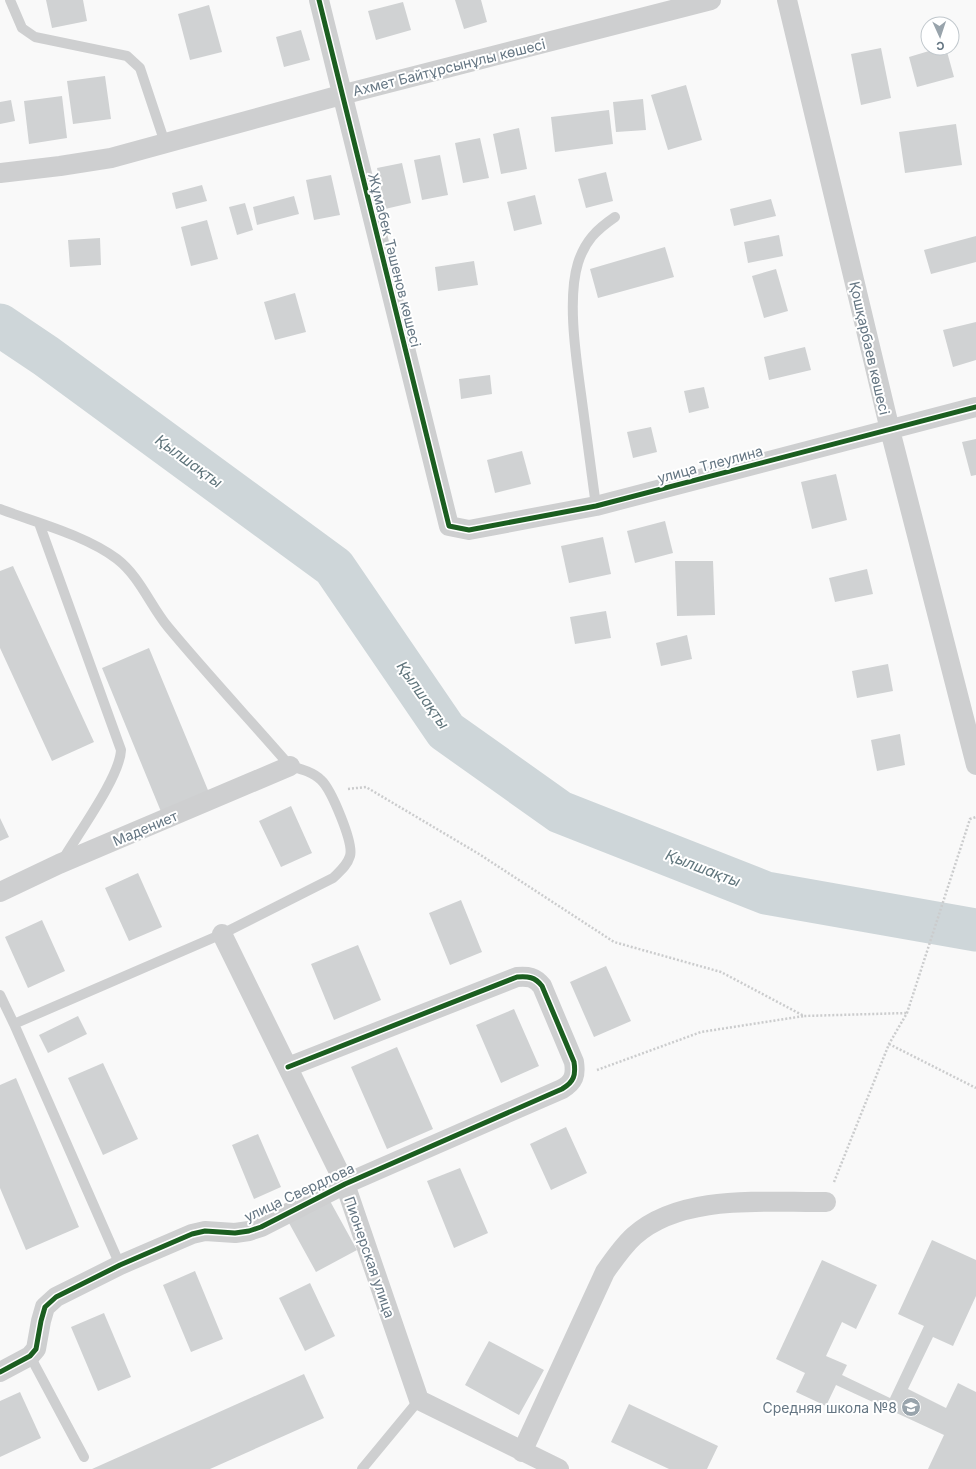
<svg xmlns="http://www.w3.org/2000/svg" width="976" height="1469" font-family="Inter,sans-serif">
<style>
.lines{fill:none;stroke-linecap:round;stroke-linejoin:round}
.river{stroke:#ced6d9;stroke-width:43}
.building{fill:#d0d2d3}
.path{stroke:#cbcccd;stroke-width:2.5;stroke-dasharray:2 2;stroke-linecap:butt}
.service{stroke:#cecfd0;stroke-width:10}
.minor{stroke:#cecfd0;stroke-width:20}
.cycleway-casing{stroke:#fff;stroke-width:8}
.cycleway{stroke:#1b5e20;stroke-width:5}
.labels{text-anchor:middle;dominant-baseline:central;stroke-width:4;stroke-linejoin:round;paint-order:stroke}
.street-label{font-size:14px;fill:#657683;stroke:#fff}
.poi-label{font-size:14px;fill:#657683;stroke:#fff;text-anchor:end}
.water-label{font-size:15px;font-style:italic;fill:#60757c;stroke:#fff}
</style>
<rect width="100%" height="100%" fill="#f9f9f9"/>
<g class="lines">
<path class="river" d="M 0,325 L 46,356 L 334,567 L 446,731 L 560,812 L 766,893 L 976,930"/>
</g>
<path class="building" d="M 46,0 L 83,0 L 87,21 L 52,28 Z
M 455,0 L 481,0 L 487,22 L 464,29 Z
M 403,2 L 411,30 L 376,40 L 368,11 Z
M 209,5 L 222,52 L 190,60 L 178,14 Z
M 301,30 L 310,60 L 284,67 L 276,37 Z
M 881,48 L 891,98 L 861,105 L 851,54 Z
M 939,48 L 946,48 L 954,77 L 917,87 L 909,57 Z
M 105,76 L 111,119 L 73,124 L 67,81 Z
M 686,85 L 702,140 L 668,150 L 651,95 Z
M 62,96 L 67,138 L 29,144 L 24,101 Z
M 643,99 L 646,130 L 616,132 L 613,102 Z
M 11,100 L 15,121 L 0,124 L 0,102 Z
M 609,110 L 613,144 L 555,152 L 551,117 Z
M 956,124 L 962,165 L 905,173 L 899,132 Z
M 519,128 L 527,169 L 501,174 L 493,134 Z
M 480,138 L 489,178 L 463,183 L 455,143 Z
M 440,155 L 448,195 L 422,200 L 414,160 Z
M 402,163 L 411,203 L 385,209 L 377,168 Z
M 606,172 L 613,201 L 586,208 L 578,179 Z
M 331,175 L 340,215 L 314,220 L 306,180 Z
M 202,185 L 207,201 L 176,209 L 172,193 Z
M 535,195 L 542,224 L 514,231 L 507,202 Z
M 294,196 L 299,214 L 257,225 L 253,207 Z
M 771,199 L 776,216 L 734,226 L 730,209 Z
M 245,203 L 253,230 L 237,235 L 229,207 Z
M 207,220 L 218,259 L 191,266 L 181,227 Z
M 779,235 L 783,256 L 748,263 L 744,242 Z
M 976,236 L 976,262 L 931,274 L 924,250 Z
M 100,238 L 101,265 L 70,267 L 68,240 Z
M 665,247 L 674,277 L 598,298 L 590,269 Z
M 474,261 L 478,285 L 438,291 L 435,267 Z
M 776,269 L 788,311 L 764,318 L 752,276 Z
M 295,293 L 306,332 L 275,340 L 264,302 Z
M 976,322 L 976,360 L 953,367 L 943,330 Z
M 805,347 L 811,370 L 769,380 L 764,357 Z
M 490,375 L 492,394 L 461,399 L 459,379 Z
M 704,387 L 709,408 L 689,413 L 684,391 Z
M 651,427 L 657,452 L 633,458 L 627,432 Z
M 976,439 L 976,475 L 971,476 L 962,442 Z
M 522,451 L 531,484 L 495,493 L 487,460 Z
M 836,474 L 847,520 L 812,529 L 801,482 Z
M 665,521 L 673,553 L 635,563 L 627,531 Z
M 603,537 L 611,574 L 569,583 L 561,546 Z
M 675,561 L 713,561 L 715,615 L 677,616 Z
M 13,566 L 94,742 L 52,761 L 0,648 L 0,571 Z
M 867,569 L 873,594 L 835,602 L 829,578 Z
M 606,611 L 611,638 L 575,644 L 570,617 Z
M 687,635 L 692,659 L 661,666 L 656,643 Z
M 149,648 L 210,795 L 162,814 L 102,668 Z
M 888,664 L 893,691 L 857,698 L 852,671 Z
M 900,734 L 905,765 L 877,771 L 871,740 Z
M 291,806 L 312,853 L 281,867 L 259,821 Z
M 0,818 L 9,837 L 0,841 Z
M 138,873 L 162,927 L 129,941 L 105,888 Z
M 461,900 L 482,952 L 450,965 L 429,913 Z
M 42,920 L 65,971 L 28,988 L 5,937 Z
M 358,945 L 381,1000 L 334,1020 L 311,964 Z
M 606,966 L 631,1021 L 594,1037 L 570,982 Z
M 514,1009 L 539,1066 L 501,1083 L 476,1025 Z
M 78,1016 L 87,1034 L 48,1053 L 39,1035 Z
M 397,1047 L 433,1129 L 387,1149 L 351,1067 Z
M 103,1063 L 138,1139 L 103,1155 L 68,1078 Z
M 16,1078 L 79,1227 L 26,1250 L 0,1188 L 0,1085 Z
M 566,1127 L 587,1173 L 551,1190 L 530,1144 Z
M 258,1134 L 281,1187 L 254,1199 L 232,1145 Z
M 460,1168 L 488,1233 L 454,1248 L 427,1181 Z
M 330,1201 L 357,1250 L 316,1272 L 289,1223 Z
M 932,1240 L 976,1260 L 976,1296 L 953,1346 L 933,1337 L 908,1389 L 946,1408 L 958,1383 L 976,1392 L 976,1469 L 928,1469 L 944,1435 L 836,1385 L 826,1406 L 796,1392 L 805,1373 L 776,1359 L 822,1260 L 877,1285 L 856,1329 L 842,1322 L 826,1356 L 847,1365 L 842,1375 L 890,1398 L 924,1326 L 898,1314 Z
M 195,1271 L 223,1339 L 191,1352 L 163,1285 Z
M 310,1283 L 335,1336 L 305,1351 L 279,1298 Z
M 104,1313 L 131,1377 L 98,1391 L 71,1327 Z
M 489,1341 L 544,1370 L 519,1415 L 465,1385 Z
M 304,1374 L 324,1418 L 210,1469 L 92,1469 Z
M 20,1392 L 41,1438 L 0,1457 L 0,1401 Z
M 629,1404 L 718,1446 L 707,1469 L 669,1469 L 611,1442 Z"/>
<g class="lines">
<path class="path" d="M 348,789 L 366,787 L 479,854 L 614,942 L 721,972 L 804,1016 L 907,1013
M 889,1044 L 976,1088
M 597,1070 L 701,1032 L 804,1016
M 834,1182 L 889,1044 L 907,1013 L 970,819 L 976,817"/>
<path class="service" d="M 10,0 L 22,28 L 35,37 L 127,56 L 140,68 L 165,143
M 596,506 C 591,469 586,431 581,394 C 576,357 567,299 578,263 C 585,241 596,230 615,217
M 0,509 C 37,523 85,535 117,559 C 140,577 150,605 168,627 C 207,674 250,720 290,766 C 301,769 313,772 321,780 C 331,789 354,843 350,856 C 347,866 340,871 333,878 L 222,934 L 14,1024 L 0,995
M 39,523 L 121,750 C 120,777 77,835 62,861
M 14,1024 L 120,1265
M 30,1356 L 84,1457
M 362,1469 L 419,1400"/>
<path class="minor" d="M 319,0 L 449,526 L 469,530 L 596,506 L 976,407
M 787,0 L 890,430 L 976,765
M 0,173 L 60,166 L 111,158 L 341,95 L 711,0
M 0,892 L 59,864 L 290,766
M 222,934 L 345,1184 L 419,1400 L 559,1469
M 0,1372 L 30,1356 L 36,1349 L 41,1321 L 45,1307 L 56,1297 L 120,1265 L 192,1234 L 205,1231 L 235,1233 L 249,1231 L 261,1227 L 345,1184 L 562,1089 C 574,1082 576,1075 574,1062 L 542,986 C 535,977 528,976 517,977 L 288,1067
M 522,1452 L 605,1272 C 614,1259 623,1246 634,1236 C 682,1193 766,1203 826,1202"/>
<defs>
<path id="cycleway" d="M 319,0 L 449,526 L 469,530 L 596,506 L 976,407
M 0,1372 L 30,1356 L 36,1349 L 41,1321 L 45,1307 L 56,1297 L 120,1265 L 192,1234 L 205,1231 L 235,1233 L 249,1231 L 261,1227 L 345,1184 L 562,1089 C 574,1082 576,1075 574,1062 L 542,986 C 535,977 528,976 517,977 L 288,1067"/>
</defs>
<use href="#cycleway" class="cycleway-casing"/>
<use href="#cycleway" class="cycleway"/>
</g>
<defs>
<symbol id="school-disc" viewBox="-11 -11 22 22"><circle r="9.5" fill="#99a4ac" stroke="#fff"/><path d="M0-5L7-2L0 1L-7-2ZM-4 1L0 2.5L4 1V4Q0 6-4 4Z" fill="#fff"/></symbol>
</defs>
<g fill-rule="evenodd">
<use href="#school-disc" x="900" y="1396" width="22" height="22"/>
</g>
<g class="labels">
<g class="street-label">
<text transform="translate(449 67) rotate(-14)">Ахмет Байтұрсынұлы көшесі</text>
<text transform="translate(395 260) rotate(76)">Жұмабек Тәшенов көшесі</text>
<text transform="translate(870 348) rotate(77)">Қошқарбаев көшесі</text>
<text transform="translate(710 464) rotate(-15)">улица Тлеулина</text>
<text transform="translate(145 828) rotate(-23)">Мадениет</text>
<text transform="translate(299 1192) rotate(-25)">улица Свердлова</text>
<text transform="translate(370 1257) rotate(71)">Пионерская улица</text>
</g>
<g class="poi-label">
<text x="897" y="1407">Средняя школа №8</text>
</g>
<g class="water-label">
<text transform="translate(189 461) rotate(36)">Қылшақты</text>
<text transform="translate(423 695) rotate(55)">Қылшақты</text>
<text transform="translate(703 868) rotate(21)">Қылшақты</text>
</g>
</g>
<g transform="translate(940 36) rotate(177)"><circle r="19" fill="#ffffff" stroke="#c1c8cd"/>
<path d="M0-3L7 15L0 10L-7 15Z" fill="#99a4ac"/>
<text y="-6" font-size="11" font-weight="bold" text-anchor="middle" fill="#657683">С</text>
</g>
</svg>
